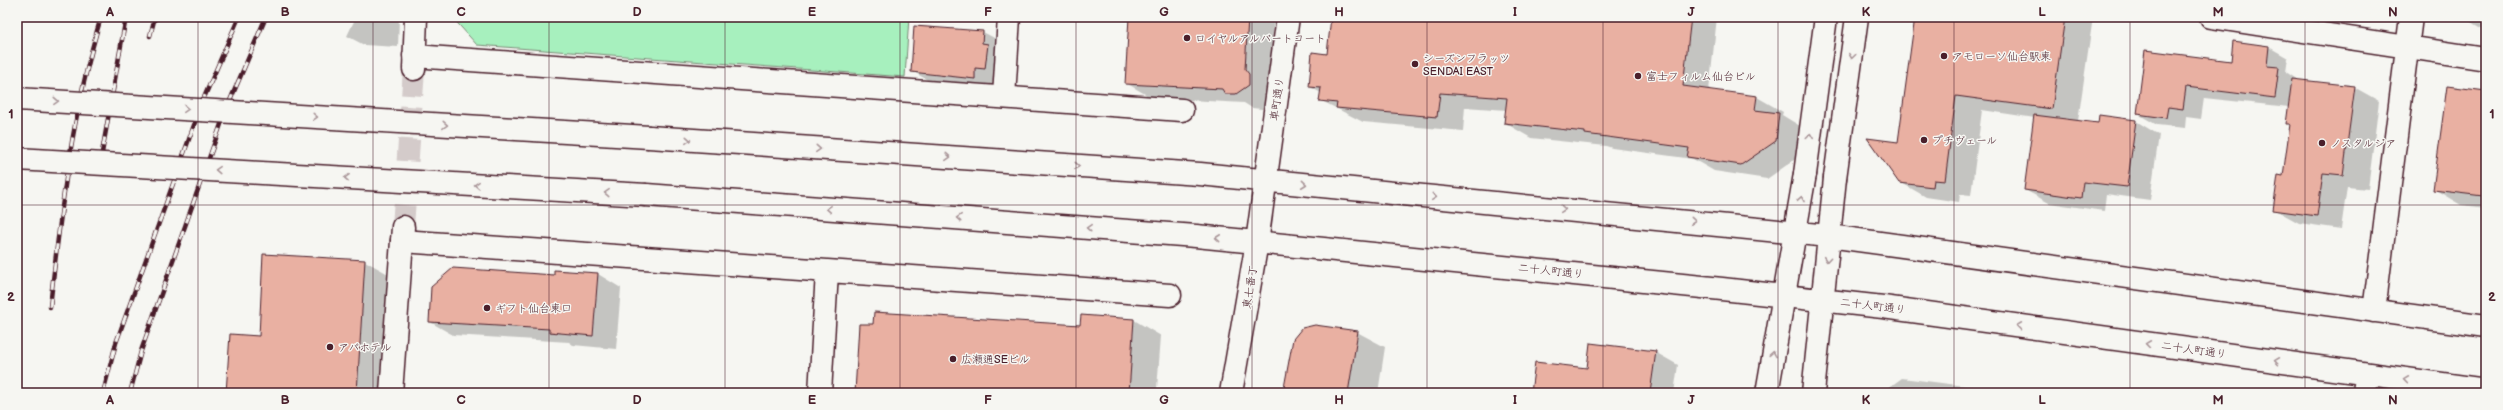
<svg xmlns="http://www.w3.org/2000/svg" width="2503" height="410" font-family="'Balsamiq Sans','Klee One',sans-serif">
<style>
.green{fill:#a7f0be;stroke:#788874}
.shadow{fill:#0003}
.building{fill:#e9b0a2;stroke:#4a1f2b}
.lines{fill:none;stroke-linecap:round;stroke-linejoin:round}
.tertiary-tunnel{stroke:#d4cbca;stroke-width:22;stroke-dasharray:22 11;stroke-linecap:butt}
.minor-casing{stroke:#4a1f2b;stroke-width:25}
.tertiary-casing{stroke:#4a1f2b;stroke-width:25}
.minor{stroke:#f6f6f2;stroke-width:22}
.tertiary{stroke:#f6f6f2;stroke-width:22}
.rail-casing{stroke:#4a1f2b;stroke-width:4.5}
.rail{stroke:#f6f6f2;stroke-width:3;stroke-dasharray:9;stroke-linecap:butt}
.tertiary-bridge-casing{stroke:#4a1f2b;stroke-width:25;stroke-linecap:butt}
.tertiary-bridge{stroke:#f6f6f2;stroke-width:22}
.oneway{stroke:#a99598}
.grid{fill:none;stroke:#4a1f2b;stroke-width:1;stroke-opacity:0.55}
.poi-dot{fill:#4a1f2b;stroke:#f6f6f2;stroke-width:1.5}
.labels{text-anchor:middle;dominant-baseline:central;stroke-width:3;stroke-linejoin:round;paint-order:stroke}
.poi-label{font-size:11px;fill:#4a1f2b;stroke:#f6f6f2;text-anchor:start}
.street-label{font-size:11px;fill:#4a1f2b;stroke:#f6f6f2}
.neatline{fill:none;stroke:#4a1f2b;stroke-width:1.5}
.grid-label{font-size:13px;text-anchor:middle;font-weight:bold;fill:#4a1f2b}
</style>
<rect width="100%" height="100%" fill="#f6f6f2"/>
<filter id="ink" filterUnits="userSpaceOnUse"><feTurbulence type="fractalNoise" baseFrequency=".025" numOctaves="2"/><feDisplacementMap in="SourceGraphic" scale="8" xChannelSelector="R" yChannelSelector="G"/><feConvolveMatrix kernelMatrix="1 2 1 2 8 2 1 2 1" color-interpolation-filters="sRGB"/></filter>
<g filter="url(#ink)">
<path class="green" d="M 452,17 L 909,17 L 905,77 L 477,45 Z"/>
<path class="shadow" d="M 356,17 L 399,17 L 398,47 L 364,45 L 347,36 Z
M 1130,17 L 1274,17 L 1270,84 L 1275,100 L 1262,109 L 1252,108 L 1244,103 L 1152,98 L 1126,83 Z
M 1332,17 L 1717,17 L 1709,91 L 1757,97 L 1783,112 L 1782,115 L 1805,129 L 1801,155 L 1767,179 L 1714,171 L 1693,159 L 1612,148 L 1606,146 L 1531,138 L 1505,123 L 1507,110 L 1465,107 L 1463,131 L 1363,122 L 1320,100 L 1321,93 L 1310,87 L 1328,55 Z
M 1916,17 L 2093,17 L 2078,121 L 2099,124 L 2136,121 L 2159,135 L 2150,200 L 2106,194 L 2104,211 L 2049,203 L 2025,190 L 2035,118 L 1982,110 L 1971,195 L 1960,194 L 1959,202 L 1926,197 L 1900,182 L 1899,143 Z
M 2347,17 L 2370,17 L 2370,20 Z
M 2463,17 L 2486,17 L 2486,29 L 2482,28 Z
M 915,27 L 983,32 L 1002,42 L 993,89 L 931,82 L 912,71 Z
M 2234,42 L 2269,47 L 2288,58 L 2286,72 L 2298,80 L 2354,87 L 2379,101 L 2368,189 L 2347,187 L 2341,229 L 2299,223 L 2274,209 L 2283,177 L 2291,126 L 2287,123 L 2289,107 L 2204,98 L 2201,119 L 2186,117 L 2185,128 L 2157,125 L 2138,114 L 2146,52 L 2232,62 Z
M 2486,92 L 2486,208 L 2461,205 L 2434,189 Z
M 365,261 L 390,275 L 383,393 L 227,393 Z
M 555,271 L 598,274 L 621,288 L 616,349 L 573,345 L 569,342 L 453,335 L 430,322 L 555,276 Z
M 1134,320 L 1161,336 L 1157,389 L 1164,393 L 856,393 L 1081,326 Z
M 1308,327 L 1357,332 L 1385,347 L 1378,393 L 1285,393 L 1300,331 Z
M 1655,352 L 1678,365 L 1674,393 L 1532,393 L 1588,369 Z
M 1902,378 L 1997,390 L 2002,393 L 1881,393 Z"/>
<path class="building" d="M 1129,17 L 1248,17 L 1245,69 L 1249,74 L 1249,85 L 1236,94 L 1225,94 L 1222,89 L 1125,84 Z
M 1331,17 L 1691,17 L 1683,86 L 1757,96 L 1755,110 L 1779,113 L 1776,141 L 1741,165 L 1687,157 L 1689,148 L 1585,134 L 1585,132 L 1504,123 L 1507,98 L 1440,93 L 1437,117 L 1336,108 L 1337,103 L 1319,101 L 1321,88 L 1309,87 L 1312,52 L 1327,54 Z
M 1915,17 L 2065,17 L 2052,109 L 1956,96 L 1945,181 L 1934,180 L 1933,187 L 1899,183 L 1867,138 L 1898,142 Z
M 914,26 L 983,31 L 982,43 L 988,44 L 985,69 L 975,68 L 975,79 L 911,72 Z
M 2233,41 L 2269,46 L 2267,66 L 2279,67 L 2275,98 L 2186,87 L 2183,109 L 2168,107 L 2166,118 L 2137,114 L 2145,50 L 2231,61 Z
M 2292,79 L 2355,86 L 2343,175 L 2323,173 L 2317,216 L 2273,210 L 2278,175 L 2283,176 L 2290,124 L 2286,124 Z
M 2447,86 L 2486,91 L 2486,173 L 2483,196 L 2433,190 Z
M 2034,115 L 2098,123 L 2099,115 L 2136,120 L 2127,187 L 2083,182 L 2081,198 L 2024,190 Z
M 263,254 L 365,260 L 357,393 L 226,393 L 230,334 L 259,336 Z
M 453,268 L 554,275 L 554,270 L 598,273 L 593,336 L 549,332 L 549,329 L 429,322 L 431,287 Z
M 874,312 L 1080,325 L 1081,315 L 1134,319 L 1129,393 L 855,393 L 859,324 L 873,324 Z
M 1315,325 L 1358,331 L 1348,393 L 1283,393 L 1293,339 L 1302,328 Z
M 1590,343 L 1656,351 L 1650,393 L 1531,393 L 1535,362 L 1587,368 Z"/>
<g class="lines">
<path class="tertiary-tunnel" d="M 403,227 L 414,69"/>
<defs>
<path id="minor" d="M 414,56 L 1182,110
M 1805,174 L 1826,17
M 1835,178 L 1857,17
M 402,241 L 1170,295
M 820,393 L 827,272"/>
<path id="tertiary" d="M 2211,17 L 2486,59
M 414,69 L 416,17
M 1004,97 L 1009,17
M 649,137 L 1200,174 L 1829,236 L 2486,326
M 646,195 L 1196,236 L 1722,289 L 1883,307 L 2486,390
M 2374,311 L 2411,17
M 391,393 L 403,227
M 1231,393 L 1257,242 L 1288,17
M 1767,393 L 1805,174
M 1813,393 L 1835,178
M 2364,393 L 2366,374"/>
</defs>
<use href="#minor" class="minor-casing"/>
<use href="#tertiary" class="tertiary-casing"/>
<use href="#minor" class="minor"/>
<use href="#tertiary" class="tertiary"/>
<defs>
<path id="rail" d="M 150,36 L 155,17
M 100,164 L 126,17
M 50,307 C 61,207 72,114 101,17
M 103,393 L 116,343 L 203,100 L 239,17
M 130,393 L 141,351 L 226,110 L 266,17"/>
</defs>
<use href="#rail" class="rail-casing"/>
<use href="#rail" class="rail"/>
<defs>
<path id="tertiary-bridge" d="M 17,99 L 649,137
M 17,159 L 646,195"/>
</defs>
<use href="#tertiary-bridge" class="tertiary-bridge-casing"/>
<use href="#tertiary-bridge" class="tertiary-bridge"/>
</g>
<defs><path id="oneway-chevron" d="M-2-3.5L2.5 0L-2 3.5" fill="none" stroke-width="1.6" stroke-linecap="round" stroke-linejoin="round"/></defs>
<g class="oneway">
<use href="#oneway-chevron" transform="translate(1852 56) rotate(98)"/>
<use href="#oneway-chevron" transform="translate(56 101) rotate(3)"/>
<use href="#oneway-chevron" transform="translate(186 109) rotate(4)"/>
<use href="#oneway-chevron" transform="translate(315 117) rotate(4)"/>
<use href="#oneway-chevron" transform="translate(445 125) rotate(4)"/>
<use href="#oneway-chevron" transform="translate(1810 136) rotate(-82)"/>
<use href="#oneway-chevron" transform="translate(688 140) rotate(4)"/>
<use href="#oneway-chevron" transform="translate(818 149) rotate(4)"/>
<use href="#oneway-chevron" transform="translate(948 157) rotate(4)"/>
<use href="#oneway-chevron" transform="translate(1077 166) rotate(4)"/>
<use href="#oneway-chevron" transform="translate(218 170) rotate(-177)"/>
<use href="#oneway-chevron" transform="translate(347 178) rotate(-177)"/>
<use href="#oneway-chevron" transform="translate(1304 184) rotate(6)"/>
<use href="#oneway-chevron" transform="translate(477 185) rotate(-177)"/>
<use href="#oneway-chevron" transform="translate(607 193) rotate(-177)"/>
<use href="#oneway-chevron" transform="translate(1434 197) rotate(5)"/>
<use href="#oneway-chevron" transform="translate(1801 199) rotate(-80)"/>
<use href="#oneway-chevron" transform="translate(829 209) rotate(-176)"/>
<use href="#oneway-chevron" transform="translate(1563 209) rotate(5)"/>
<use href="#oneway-chevron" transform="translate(959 218) rotate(-176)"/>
<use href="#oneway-chevron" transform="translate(1693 221) rotate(5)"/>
<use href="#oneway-chevron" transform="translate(1089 228) rotate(-176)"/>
<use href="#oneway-chevron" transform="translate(1218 238) rotate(-174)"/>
<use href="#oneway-chevron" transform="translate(1827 259) rotate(95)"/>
<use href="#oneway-chevron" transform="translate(2019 326) rotate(-172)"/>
<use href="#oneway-chevron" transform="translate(2148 344) rotate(-172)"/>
<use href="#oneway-chevron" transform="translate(1773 354) rotate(-80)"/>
<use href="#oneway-chevron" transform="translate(2277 361) rotate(-172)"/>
<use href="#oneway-chevron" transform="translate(2406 379) rotate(-172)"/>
</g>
</g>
<path class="grid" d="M 198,17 L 198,393M 373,17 L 373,393M 549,17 L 549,393M 725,17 L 725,393M 900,17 L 900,393M 1076,17 L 1076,393M 1252,17 L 1252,393M 1427,17 L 1427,393M 1603,17 L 1603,393M 1778,17 L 1778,393M 1954,17 L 1954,393M 2130,17 L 2130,393M 2305,17 L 2305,393M 17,205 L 2486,205"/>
<g class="poi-dot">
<circle cx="1187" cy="38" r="4"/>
<circle cx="1944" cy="56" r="4"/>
<circle cx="1415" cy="64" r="4"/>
<circle cx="1638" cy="76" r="4"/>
<circle cx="1924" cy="140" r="4"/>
<circle cx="2322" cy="143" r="4"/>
<circle cx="487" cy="308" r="4"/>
<circle cx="330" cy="347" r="4"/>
<circle cx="953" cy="359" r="4"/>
</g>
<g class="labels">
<g class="poi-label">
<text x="1195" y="38">ロイヤルアルバートコート</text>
<text x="1952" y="56">アモローソ仙台駅東</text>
<text x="1423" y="58">シーズンフラッツ<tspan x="1423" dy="13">SENDAI EAST</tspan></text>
<text x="1646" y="76">富士フィルム仙台ビル</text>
<text x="1932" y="140">プチヴェール</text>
<text x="2330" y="143">ノスタルジア</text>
<text x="495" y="308">ギフト仙台東口</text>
<text x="338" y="347">アパホテル</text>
<text x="961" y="359">広瀬通SEビル</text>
</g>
<g class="street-label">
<text transform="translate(1277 99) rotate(-82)">車町通り</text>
<text transform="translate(1551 271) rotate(6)">二十人町通り</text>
<text transform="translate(1250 287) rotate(-81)">東七番丁</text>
<text transform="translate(1873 306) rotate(7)">二十人町通り</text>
<text transform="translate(2194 350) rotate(8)">二十人町通り</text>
</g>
</g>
<rect width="2503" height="410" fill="none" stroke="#f6f6f2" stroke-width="44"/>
<rect x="22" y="22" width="2459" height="366" class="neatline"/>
<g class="grid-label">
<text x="110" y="16">A</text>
<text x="285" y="16">B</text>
<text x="461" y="16">C</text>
<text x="637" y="16">D</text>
<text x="812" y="16">E</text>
<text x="988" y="16">F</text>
<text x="1164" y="16">G</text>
<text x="1339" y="16">H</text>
<text x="1515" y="16">I</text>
<text x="1691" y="16">J</text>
<text x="1866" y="16">K</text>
<text x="2042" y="16">L</text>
<text x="2218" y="16">M</text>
<text x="2393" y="16">N</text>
<text x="11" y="118">1</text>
<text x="2492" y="118">1</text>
<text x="11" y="301">2</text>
<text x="2492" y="301">2</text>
<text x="110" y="404">A</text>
<text x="285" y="404">B</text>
<text x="461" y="404">C</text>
<text x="637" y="404">D</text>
<text x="812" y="404">E</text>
<text x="988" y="404">F</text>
<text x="1164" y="404">G</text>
<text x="1339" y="404">H</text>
<text x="1515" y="404">I</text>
<text x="1691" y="404">J</text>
<text x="1866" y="404">K</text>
<text x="2042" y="404">L</text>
<text x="2218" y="404">M</text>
<text x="2393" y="404">N</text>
</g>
</svg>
